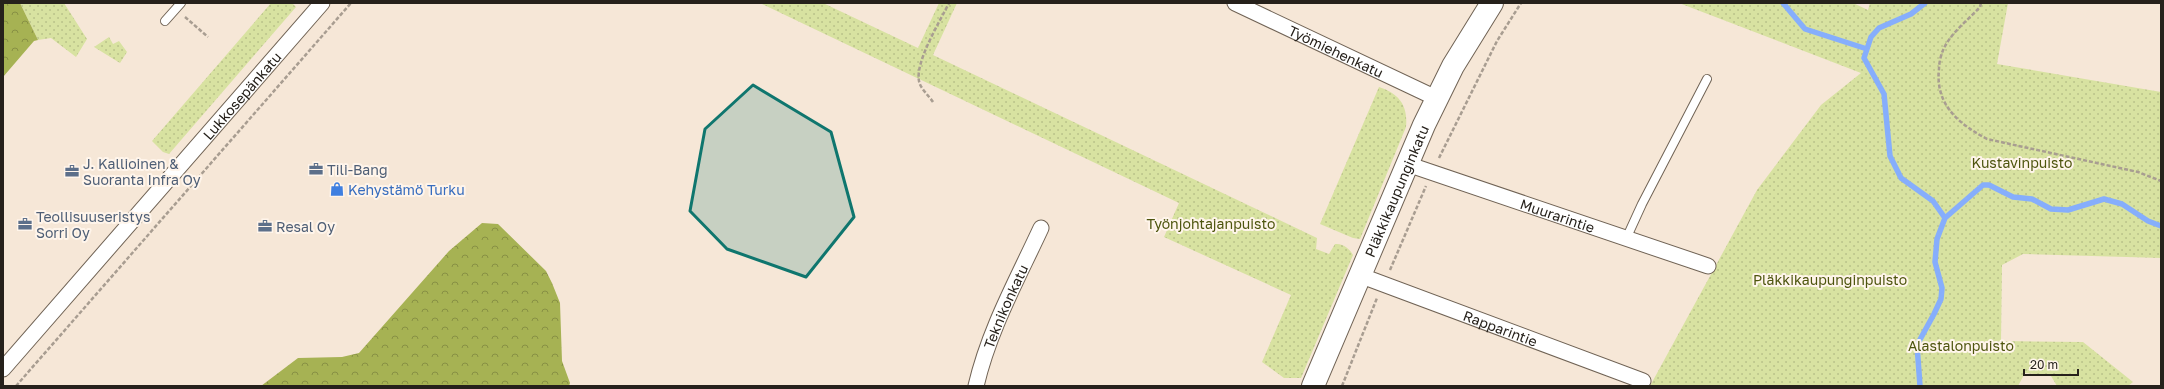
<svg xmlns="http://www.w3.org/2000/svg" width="2164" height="389" font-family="'Golos Text',sans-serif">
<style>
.grass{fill:url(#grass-dots)}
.forest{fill:url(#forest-crowns)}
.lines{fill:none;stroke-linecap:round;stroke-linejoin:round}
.stream{stroke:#86aefc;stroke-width:5.5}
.lane-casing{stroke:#706355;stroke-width:10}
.street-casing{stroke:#706355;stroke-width:17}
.secondary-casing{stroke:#706355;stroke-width:24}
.path{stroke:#a89d91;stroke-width:2.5;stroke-dasharray:4 2;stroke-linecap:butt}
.lane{stroke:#fff;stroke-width:8}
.street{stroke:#fff;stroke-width:15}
.secondary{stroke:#fff;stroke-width:22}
.marked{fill:#0f766e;fill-opacity:0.2;stroke:#0f766e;stroke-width:3;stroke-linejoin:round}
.labels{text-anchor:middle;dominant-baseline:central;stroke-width:4;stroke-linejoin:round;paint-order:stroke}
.street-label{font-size:14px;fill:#26211b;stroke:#fff5eb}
.park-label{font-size:14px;fill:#4e550e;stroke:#fff5eb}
.service-label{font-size:14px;fill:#4e5e75;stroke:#fff5eb;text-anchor:start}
.shop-label{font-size:14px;fill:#366cbe;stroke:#fff5eb;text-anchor:start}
</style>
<defs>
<pattern id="grass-dots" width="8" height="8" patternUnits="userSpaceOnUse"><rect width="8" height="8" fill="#d8e2a1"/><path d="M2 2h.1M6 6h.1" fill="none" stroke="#b9c28a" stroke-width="1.8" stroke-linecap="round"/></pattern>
<pattern id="forest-crowns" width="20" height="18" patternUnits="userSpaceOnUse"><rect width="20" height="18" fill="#a6b253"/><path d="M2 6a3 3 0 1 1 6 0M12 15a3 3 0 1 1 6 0" fill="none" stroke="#879044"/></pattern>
</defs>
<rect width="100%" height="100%" fill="#f6e7d7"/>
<path class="grass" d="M 20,3 L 64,3 L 87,39 L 76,57 L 51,38 L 38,40 Z
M 271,3 L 292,3 L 296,7 L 169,154 L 163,152 L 152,141 Z
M 760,3 L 823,3 L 918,48 L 939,3 L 957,3 L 933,55 L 1317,238 L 1316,249 L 1329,254 L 1335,244 C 1343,243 1350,249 1353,255 L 1301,378 L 1284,378 L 1262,362 L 1291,295 L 1164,237 L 1179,203 Z
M 1679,3 L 1853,3 L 1868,10 L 1870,3 L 2008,3 L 1997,64 L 2161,92 L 2161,258 L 2023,254 L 2002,265 L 2001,341 L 2083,342 L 2133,382 L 2128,386 L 2057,386 L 2051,376 L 2025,373 L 2018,386 L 1650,386 L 1757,190 L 1821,105 L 1861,73 Z
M 109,37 L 113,44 L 119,41 L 127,52 L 120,63 L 94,47 Z
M 1379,87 C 1400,94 1408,106 1406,127 L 1360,239 L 1353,238 L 1320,224 Z"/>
<path class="forest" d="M 3,3 L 20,3 L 38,40 L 34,41 L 3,77 Z
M 482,223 L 498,224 L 546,271 L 552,283 L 560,303 L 562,361 L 570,383 L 569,386 L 261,386 L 298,358 L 342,357 L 359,353 L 449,251 Z"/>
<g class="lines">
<path class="stream" d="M 1783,3 L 1805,29 L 1867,49
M 1925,3 L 1911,14 L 1879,28 L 1871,37 L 1864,58 L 1884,94 L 1890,156 L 1901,178 L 1933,201 L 1945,218
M 1920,386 L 1917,345 L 1934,314 L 1941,299 L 1942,288 L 1935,262 L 1937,239 L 1945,218 L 1983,185 L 1989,185 L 2013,197 L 2032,199 L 2051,209 L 2068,210 L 2104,199 L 2122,204 L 2148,221 L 2161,226"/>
<defs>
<path id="lane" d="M 165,21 L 181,3
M 1626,239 L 1642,204 L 1707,79"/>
<g id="street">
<path id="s1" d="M 1235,3 L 1436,98"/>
<path id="s2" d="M 1407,164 L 1708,266"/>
<path id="s3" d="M 1359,275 L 1643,381"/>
<path id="s4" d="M 3,369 L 322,3"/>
<path id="s5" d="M 976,386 C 989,330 1017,280 1041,228"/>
</g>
<g id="secondary">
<path id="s6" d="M 1313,386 L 1424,125 L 1453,66 L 1492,3"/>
</g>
</defs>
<use href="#lane" class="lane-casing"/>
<use href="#street" class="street-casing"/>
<use href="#secondary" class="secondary-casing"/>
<path class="path" d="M 1981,3 L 1980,7 C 1968,20 1952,32 1944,48 C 1941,54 1939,63 1939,69 C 1935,105 1959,124 1987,139 L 2138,172 L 2161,181
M 185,17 L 208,37
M 933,102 C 929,96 920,88 919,81 C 915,62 940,21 949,3
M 1439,158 L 1497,41 L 1521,3
M 1390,270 L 1426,186
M 16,386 L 351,3
M 1342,386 L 1377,298"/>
<use href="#lane" class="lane"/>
<use href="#street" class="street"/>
<use href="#secondary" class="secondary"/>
</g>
<path class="marked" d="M 753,85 L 831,132 L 854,217 L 806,277 L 727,249 L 690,211 L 705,129 Z"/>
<defs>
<symbol id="office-bare" viewBox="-9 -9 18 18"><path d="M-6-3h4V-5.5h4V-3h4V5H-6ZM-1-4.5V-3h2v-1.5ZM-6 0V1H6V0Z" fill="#5c6f8a" stroke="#fff5eb" stroke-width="2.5" paint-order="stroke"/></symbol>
<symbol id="shop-bare" viewBox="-9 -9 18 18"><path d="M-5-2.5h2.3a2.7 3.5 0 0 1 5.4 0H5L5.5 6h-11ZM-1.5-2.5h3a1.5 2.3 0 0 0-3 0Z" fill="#3f7fe0" stroke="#fff5eb" stroke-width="2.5" paint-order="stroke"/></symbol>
</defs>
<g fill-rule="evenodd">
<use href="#office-bare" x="306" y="159" width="20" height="20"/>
<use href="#office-bare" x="62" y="161" width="20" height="20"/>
<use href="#shop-bare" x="327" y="179" width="20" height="20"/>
<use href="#office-bare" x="15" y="214" width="20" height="20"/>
<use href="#office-bare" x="255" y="216" width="20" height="20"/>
</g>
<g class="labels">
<g class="street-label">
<text stroke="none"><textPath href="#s1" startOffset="112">Työmiehenkatu</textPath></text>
<text stroke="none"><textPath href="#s4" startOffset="363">Lukkosepänkatu</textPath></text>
<text stroke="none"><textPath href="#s6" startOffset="212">Pläkkikaupunginkatu</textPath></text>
<text stroke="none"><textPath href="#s2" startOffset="159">Muurarintie</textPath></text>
<text stroke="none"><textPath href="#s5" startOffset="85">Teknikonkatu</textPath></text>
<text stroke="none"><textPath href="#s3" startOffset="151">Rapparintie</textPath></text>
</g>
<g class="park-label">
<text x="2022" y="162">Kustavinpuisto</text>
<text x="1211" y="223">Työnjohtajanpuisto</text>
<text x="1830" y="279">Pläkkikaupunginpuisto</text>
<text x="1961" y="345">Alastalonpuisto</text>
</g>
<g class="service-label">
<text x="83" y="163">J. Kallioinen &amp;<tspan x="83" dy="16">Suoranta Infra Oy</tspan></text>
<text x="327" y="169">Tili-Bang</text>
<text x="36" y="216">Teollisuuseristys<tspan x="36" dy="16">Sorri Oy</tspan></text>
<text x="276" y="226">Resal Oy</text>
</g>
<g class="shop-label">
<text x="348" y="189">Kehystämö Turku</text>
</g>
</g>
<rect width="2164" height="389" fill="none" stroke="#26211b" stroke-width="8"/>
<path d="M2024 369v6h54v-6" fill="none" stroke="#26211b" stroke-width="2"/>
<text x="2030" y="369" font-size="12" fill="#26211b" stroke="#fff5eb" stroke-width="3" paint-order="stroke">20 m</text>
</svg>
